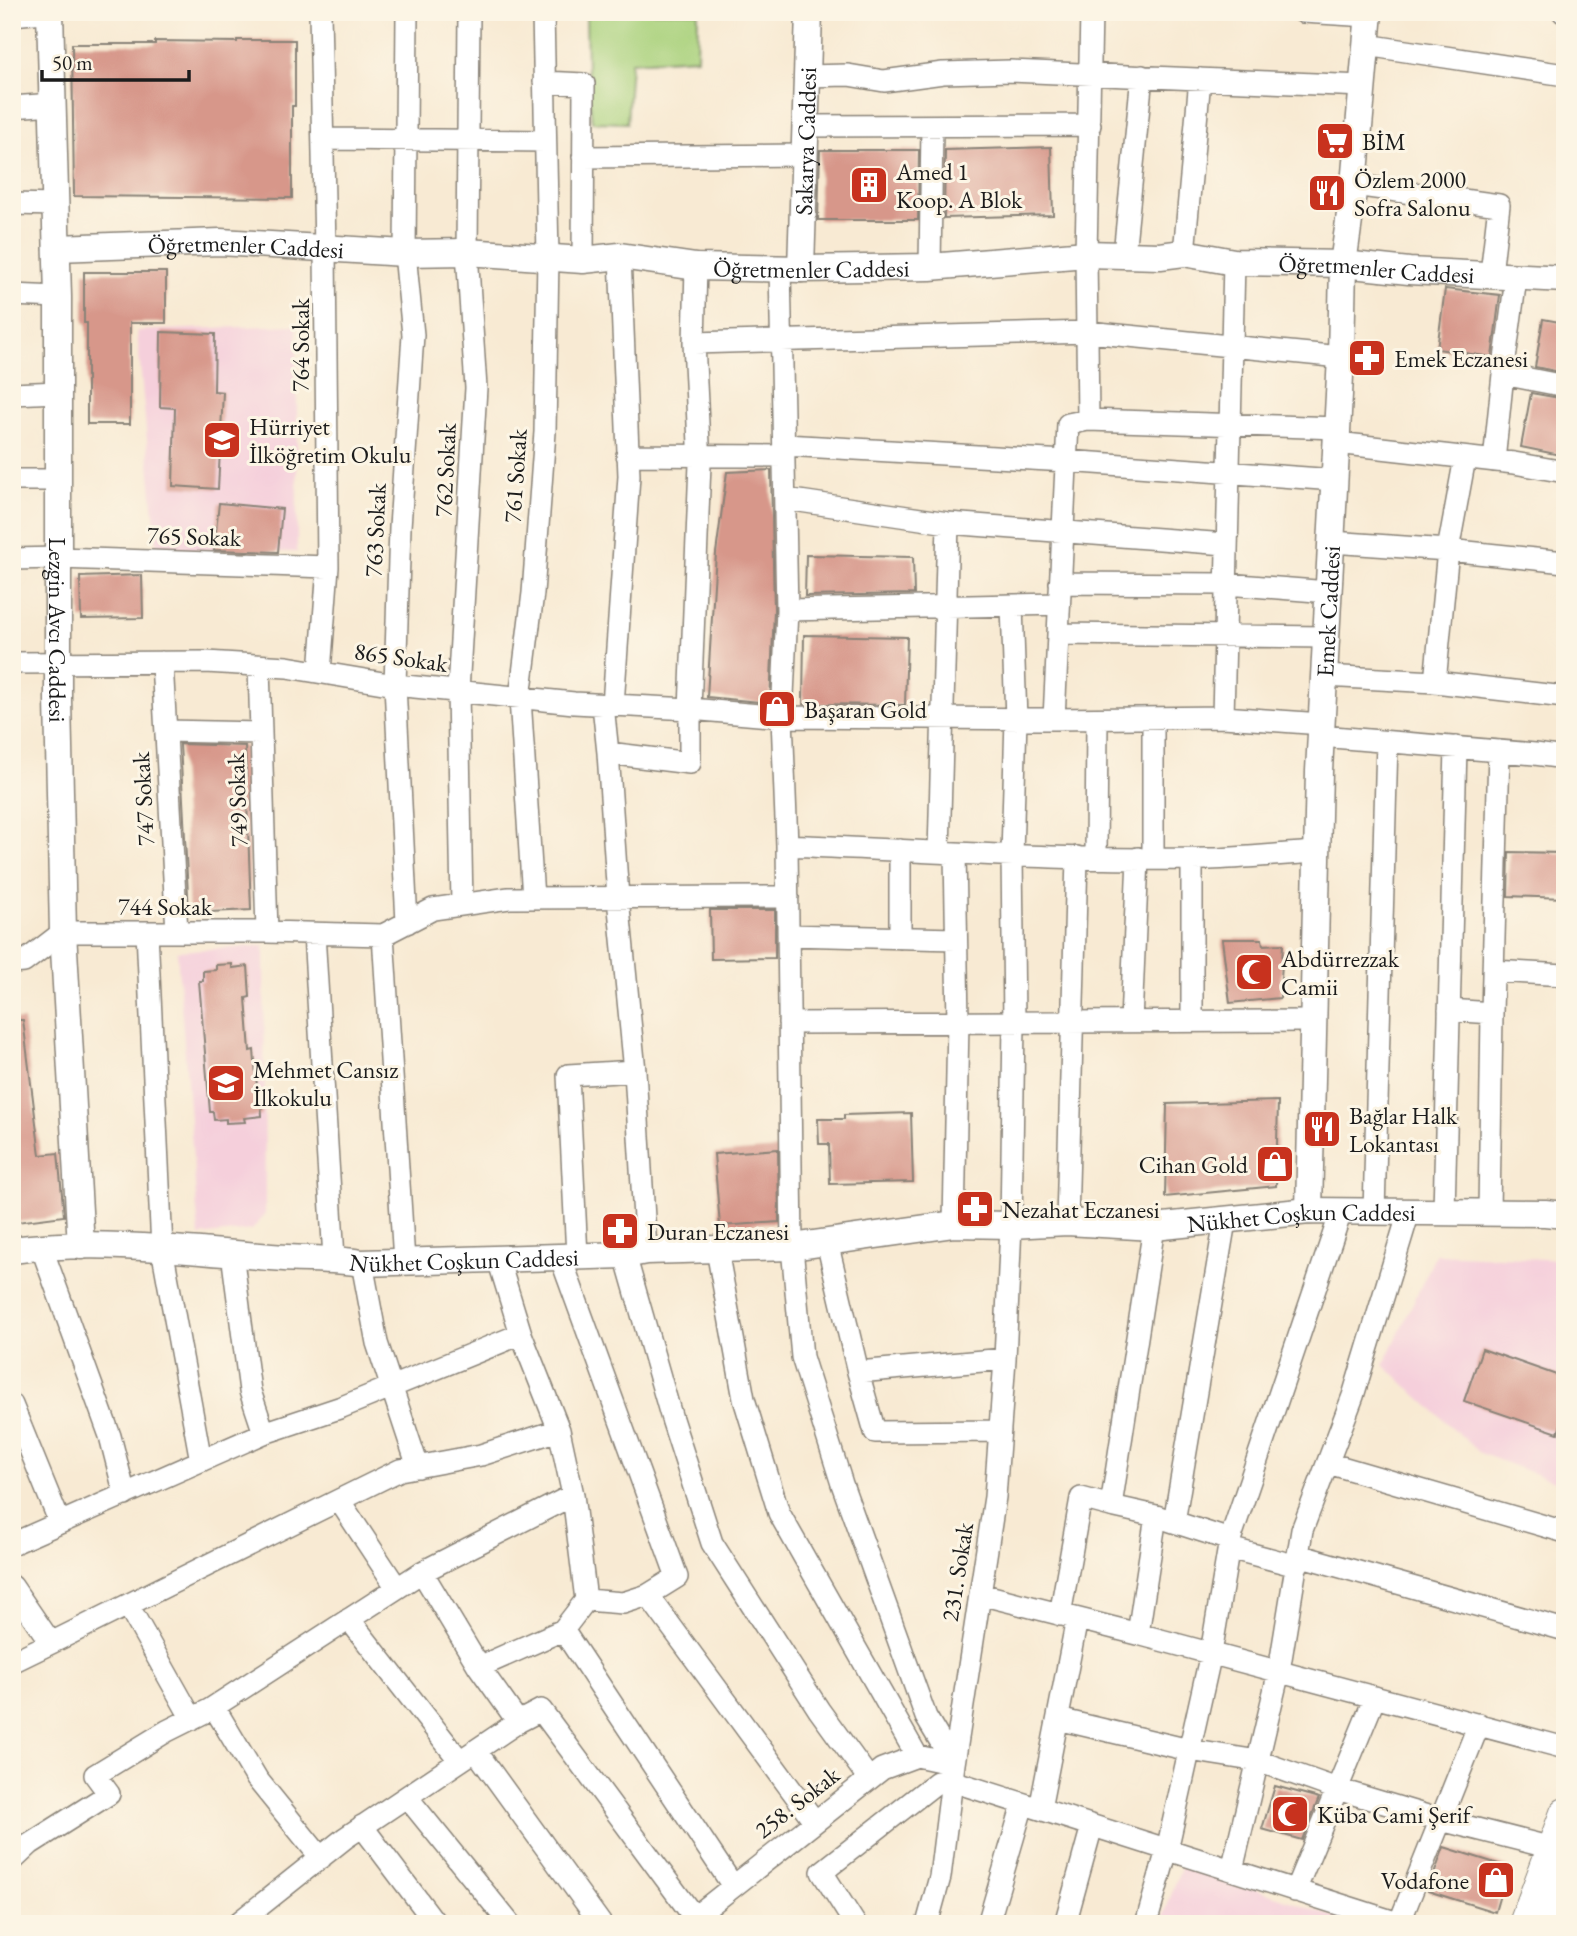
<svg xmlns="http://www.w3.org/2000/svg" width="1577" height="1936" font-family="'EB Garamond',serif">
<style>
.built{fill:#f5cfdb}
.green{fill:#a9d17c;stroke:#62764c;stroke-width:2}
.building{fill:#d7978a}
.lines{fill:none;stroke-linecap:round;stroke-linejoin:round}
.minor-casing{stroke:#8a8378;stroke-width:24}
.tertiary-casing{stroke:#8a8378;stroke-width:29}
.secondary-casing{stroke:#8a8378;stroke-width:32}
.minor{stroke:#fff;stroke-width:21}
.tertiary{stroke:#fff;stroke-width:26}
.secondary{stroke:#fff;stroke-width:30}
.labels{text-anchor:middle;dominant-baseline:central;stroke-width:6;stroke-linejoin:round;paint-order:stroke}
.street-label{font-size:24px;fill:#1c1c1c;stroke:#fcf5e5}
.poi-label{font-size:24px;fill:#1c1c1c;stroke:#fcf5e5;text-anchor:start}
</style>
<rect width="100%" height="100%" fill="#fcf5e5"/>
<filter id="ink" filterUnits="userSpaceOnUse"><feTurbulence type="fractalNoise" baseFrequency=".0143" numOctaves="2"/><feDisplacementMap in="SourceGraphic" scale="14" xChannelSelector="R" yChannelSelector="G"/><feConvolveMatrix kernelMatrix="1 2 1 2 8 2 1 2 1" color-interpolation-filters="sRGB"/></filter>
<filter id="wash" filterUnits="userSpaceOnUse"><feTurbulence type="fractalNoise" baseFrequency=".00686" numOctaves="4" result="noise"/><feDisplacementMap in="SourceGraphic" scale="28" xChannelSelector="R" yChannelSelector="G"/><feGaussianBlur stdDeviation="1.57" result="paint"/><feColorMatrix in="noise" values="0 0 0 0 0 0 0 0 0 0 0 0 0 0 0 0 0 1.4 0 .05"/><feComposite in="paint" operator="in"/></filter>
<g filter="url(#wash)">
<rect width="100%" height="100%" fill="#f8ead3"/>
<path class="built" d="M 297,325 L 297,552 L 157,549 L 137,331 Z
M 264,946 L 265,1214 L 252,1230 L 199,1236 L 177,951 Z
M 1436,1254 L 1565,1260 L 1565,1485 L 1480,1453 L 1384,1365 Z
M 1182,1864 L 1356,1924 L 1161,1924 Z"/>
<path class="green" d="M 586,12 L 698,12 L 697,58 L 631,62 L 627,123 L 592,122 L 587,72 Z"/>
<g id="blocks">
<path class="building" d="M 237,40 L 295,40 L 295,106 L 292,106 L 292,198 L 74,196 L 72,44 L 155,44 L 155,41 L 237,42 Z
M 1051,147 L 1053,215 L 944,218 L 945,150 Z
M 820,150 L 919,150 L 918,220 L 818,220 Z
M 84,272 L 166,272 L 166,323 L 130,323 L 130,424 L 87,424 L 87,323 L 84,323 Z
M 1445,289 L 1500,295 L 1492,357 L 1437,349 Z
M 1543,319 L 1565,323 L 1565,373 L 1535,367 Z
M 161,332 L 215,334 L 214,391 L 223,392 L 218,489 L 173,486 L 175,408 L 160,407 Z
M 1531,393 L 1565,399 L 1565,456 L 1521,447 Z
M 771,470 L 774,610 L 770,703 L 707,697 L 716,553 L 727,472 Z
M 219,503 L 282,509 L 278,552 L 214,550 Z
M 806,555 L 913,557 L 914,594 L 805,596 Z
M 142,575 L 143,618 L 81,619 L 80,577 Z
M 804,635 L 907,637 L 905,705 L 803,704 Z
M 180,744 L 245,746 L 251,910 L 189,913 Z
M 1509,852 L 1565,853 L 1565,898 L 1508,896 Z
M 710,910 L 775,910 L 775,958 L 711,959 Z
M 1222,939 L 1262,939 L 1263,945 L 1283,944 L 1280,998 L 1230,1003 Z
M 232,964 L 232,968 L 248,966 L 250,997 L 246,998 L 250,1051 L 254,1050 L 258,1100 L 261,1099 L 262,1116 L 244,1118 L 245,1122 L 226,1123 L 226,1119 L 214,1120 L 213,1112 L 210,1112 L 199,981 L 203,981 L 203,971 L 216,970 L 216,965 Z
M 12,1020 L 23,1020 L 40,1155 L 58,1153 L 64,1216 L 17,1222 L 12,1180 Z
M 1278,1101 L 1276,1186 L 1165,1197 L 1167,1104 Z
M 911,1113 L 913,1182 L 830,1184 L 829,1144 L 819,1144 L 818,1119 L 844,1119 L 844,1115 Z
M 778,1149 L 779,1222 L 720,1226 L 714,1154 Z
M 1482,1349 L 1565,1378 L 1565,1413 L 1558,1433 L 1464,1401 Z
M 1275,1786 L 1319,1798 L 1302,1840 L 1262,1829 Z
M 1444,1847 L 1508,1867 L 1495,1912 L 1428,1891 Z"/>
</g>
</g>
<g filter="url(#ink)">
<use href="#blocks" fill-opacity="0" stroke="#8a8378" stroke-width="2"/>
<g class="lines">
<defs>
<path id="minor" d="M 320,12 L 325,249 L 328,567 L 320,672
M 1091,12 L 1086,254 L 1088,420 L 1068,424 L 1054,719 L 1223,717
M 1303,12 L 1369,16
M 1563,12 L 1565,13
M 12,15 L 43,12
M 1366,45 L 1565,75
M 806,76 L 848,75 L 884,81 L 943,73 L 1010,71 L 1363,86
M 544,82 L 584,84 L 583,260
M 12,107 L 53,104
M 804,126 L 1090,125
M 323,139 L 545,141
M 583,157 L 803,155
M 1354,185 L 1499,205 L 1491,274
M 12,204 L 56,205
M 1184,253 L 1200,79
M 1124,254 L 1142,76
M 1234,262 L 1223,717 L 1322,724
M 930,267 L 932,126
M 780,268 L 787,610 L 782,717 L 1054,719
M 1516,278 L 1503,374 L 1565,386
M 12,295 L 58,297
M 694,343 L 1088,332 L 1341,357
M 12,394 L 58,392
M 1088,420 L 1338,428
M 1337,443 L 1514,463 L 1565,472
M 785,445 L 1066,461 L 1335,480
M 627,455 L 783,456
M 1465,458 L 1448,550 L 1565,562
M 1494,461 L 1503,374
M 12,480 L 58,480
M 786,499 L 948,523 L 1226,544
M 1331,542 L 1448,550 L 1435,682 L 1565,697
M 12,559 L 58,558 L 328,567
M 1060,583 L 1226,584 L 1329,592
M 787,610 L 1059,604
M 1058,634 L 1326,637
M 162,662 L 177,932
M 12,663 L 206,662 L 287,667 L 395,685 L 574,703 L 690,709 L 782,717 L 787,845 L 792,1247 L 802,1357 L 842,1484 L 926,1717 L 954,1764
M 259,666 L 267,932
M 1324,676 L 1435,682
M 603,705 L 608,753
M 613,705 L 629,476 L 620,256
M 1153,718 L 1153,858
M 166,731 L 261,733
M 1321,736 L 1535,754 L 1565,758
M 787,845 C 928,851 1069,861 1210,859 C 1245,858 1281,854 1317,852
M 900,850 L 900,938
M 939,852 L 948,523
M 1096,857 L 1097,719
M 1192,859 L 1192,1021
M 533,898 L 520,698 L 533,593 L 545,432 L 548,257 L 543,12
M 462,905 L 458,691 L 476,388 L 467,252 L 469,12
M 407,923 L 395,685 L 400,527 L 413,335 L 405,253 L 407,12
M 147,932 L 162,1248 L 201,1461
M 314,934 L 334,1258
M 383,935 L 404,1261
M 788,935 L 956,939
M 12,963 L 24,962 L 63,932 L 267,932 L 383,935 L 433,909 L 509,898 L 788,897
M 1493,971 L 1565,975
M 1449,1010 L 1492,1013 L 1499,751
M 1131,1022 L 1138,858
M 789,1023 L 1312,1021
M 1444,1211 L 1456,747
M 1374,1212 L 1387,742
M 1489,1212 L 1492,1013
M 1067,1222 L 1077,857
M 954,1224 L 958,1022 L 955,853
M 827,1242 L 858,1372 L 1005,1359
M 41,1246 L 110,1436 L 125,1495
M 717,1250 L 744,1399 L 779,1513 L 917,1756
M 646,1251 L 635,1071 L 618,898 L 608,753 L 690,763 L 690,709 L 700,464 L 694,343 L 696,267
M 232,1253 L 250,1391 L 264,1433
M 625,1255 L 672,1419 L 712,1543 L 819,1710 L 869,1779
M 560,1256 L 677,1577 L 648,1595 L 815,1822
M 577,1256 L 568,1075 L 635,1071
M 362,1263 L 377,1343 L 418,1467
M 858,1372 L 875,1432 L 1000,1431
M 12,1405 L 60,1523
M 1328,1463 L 1565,1532
M 339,1500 L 400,1470 L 481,1455 L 559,1430
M 1156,1516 L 1174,1522 L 1225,1221
M 1174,1522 L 1230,1540
M 12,1544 L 264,1433 L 342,1407 L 521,1334
M 1229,1548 L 1297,1566
M 1298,1555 L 1565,1630
M 422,1572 L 479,1667 L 563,1630 L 586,1600 L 573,1495 L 559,1430 L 521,1334 L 498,1259
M 12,1586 L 51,1643 L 12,1662
M 980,1594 L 1138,1634 L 1156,1516 L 1111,1506 L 1154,1227
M 586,1600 L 623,1603 L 648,1595
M 128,1605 L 192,1719
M 1060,1615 L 1081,1498 L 1111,1506
M 349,1619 L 460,1761
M 563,1630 L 733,1886
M 1138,1634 L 1565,1748
M 51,1643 L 339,1500 L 397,1588
M 214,1707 L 257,1779 L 321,1858
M 1058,1719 L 1189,1750 L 1258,1761 L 1337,1789 L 1441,1820 L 1552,1848
M 518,1722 L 541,1710 L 694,1917
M 476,1751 L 601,1924
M 407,1797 L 510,1924
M 1040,1809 L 1077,1619
M 362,1826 L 436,1924
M 12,1861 L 30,1844 L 109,1794 L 95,1775 L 167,1731 L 209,1710 L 422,1572 L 573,1495
M 1232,1870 L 1279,1671 L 1302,1530 L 1353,1396 L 1409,1212
M 1295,1891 L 1375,1697
M 237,1924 L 345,1838 L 518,1722 L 479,1667
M 686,1924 L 882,1769 L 917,1756 L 954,1764
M 855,1924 L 822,1872 L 937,1782 L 952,1781 L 1398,1923
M 927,1924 L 940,1877 L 954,1764 L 995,1497 L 1005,1359 L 1011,1225 L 1014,1022 L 1012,855 L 1016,719 L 1012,606
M 988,1924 L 1023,1804
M 1065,1924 L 1092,1826
M 1146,1924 L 1167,1850 L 1211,1653 L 1230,1540 L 1341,1212
M 1399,1924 L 1479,1724"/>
<g id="tertiary">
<path id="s1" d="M 50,12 L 58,297 L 58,700 L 63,932 L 81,1246"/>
<path id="s2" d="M 57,248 L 220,242 L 405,253 L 467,252 L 583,260 L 620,256 L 696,267 L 801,269 L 930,267 L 1086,254 L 1160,256 L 1184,253 L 1234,262 L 1343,264 L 1409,271 L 1565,279"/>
<path id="s3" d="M 801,269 L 809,12"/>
<path id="s4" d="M 1309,1211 L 1319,771 L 1341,357 L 1343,264 L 1354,185 L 1369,12"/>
<path id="s5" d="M 12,1250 C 98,1239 185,1250 271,1257 C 302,1260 331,1258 362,1263 L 625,1255 L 646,1251 L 792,1247 L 954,1224 L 1011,1225 L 1067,1222 L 1154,1227 L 1309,1211 L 1545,1213 L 1565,1215"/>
</g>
<path id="secondary" d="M 1524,1924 L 1565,1813
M 1550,1924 L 1565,1886"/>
</defs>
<use href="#minor" class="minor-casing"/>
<use href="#tertiary" class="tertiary-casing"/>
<use href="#secondary" class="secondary-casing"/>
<use href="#minor" class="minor"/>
<use href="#tertiary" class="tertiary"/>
<use href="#secondary" class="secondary"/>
</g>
</g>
<defs>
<symbol id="supermarket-square" viewBox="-11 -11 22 22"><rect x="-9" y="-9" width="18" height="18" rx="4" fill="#c8321e" stroke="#fcf5e5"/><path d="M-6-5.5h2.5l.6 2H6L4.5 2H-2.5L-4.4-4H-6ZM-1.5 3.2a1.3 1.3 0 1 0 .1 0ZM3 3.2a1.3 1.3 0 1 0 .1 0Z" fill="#fff"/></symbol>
<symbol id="building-square" viewBox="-11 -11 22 22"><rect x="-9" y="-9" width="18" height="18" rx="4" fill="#c8321e" stroke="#fcf5e5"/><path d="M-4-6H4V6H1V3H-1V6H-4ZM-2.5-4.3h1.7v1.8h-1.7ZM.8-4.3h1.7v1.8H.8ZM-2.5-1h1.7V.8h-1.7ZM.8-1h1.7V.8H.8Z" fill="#fff"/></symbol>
<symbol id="restaurant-square" viewBox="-11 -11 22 22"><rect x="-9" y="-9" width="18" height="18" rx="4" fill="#c8321e" stroke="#fcf5e5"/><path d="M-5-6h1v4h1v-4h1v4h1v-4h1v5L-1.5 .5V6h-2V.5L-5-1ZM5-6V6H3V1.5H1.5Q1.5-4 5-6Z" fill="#fff"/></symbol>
<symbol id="pharmacy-square" viewBox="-11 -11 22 22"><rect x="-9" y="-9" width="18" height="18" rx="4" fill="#c8321e" stroke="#fcf5e5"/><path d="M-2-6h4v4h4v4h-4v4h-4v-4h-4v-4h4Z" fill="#fff"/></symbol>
<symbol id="school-square" viewBox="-11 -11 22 22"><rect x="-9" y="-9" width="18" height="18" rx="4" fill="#c8321e" stroke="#fcf5e5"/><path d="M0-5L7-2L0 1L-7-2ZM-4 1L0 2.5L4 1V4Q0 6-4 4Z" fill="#fff"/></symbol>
<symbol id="shop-square" viewBox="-11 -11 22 22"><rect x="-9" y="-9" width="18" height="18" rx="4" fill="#c8321e" stroke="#fcf5e5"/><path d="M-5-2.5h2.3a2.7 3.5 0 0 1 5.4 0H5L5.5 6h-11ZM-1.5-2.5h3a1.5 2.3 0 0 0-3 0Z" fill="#fff"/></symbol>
<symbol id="mosque-square" viewBox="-11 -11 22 22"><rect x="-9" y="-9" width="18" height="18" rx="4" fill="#c8321e" stroke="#fcf5e5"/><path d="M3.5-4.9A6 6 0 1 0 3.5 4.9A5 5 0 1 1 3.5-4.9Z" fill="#fff"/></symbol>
</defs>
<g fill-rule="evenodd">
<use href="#supermarket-square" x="1313" y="119" width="44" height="44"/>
<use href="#building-square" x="847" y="163" width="44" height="44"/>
<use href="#restaurant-square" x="1305" y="171" width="44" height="44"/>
<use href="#pharmacy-square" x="1345" y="336" width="44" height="44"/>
<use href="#school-square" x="200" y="418" width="44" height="44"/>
<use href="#shop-square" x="755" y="687" width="44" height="44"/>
<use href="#mosque-square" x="1232" y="950" width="44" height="44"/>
<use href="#school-square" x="204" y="1061" width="44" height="44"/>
<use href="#restaurant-square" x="1300" y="1107" width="44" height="44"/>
<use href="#shop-square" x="1253" y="1142" width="44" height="44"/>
<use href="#pharmacy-square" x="953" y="1187" width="44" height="44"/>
<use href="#pharmacy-square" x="598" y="1209" width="44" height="44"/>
<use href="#mosque-square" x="1268" y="1792" width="44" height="44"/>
<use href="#shop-square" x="1474" y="1858" width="44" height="44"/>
</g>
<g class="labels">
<g class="street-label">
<text stroke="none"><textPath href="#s3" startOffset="128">Sakarya Caddesi</textPath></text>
<text stroke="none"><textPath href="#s2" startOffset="189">Öğretmenler Caddesi</textPath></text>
<text stroke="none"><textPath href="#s2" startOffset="756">Öğretmenler Caddesi</textPath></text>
<text stroke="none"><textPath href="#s2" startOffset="1323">Öğretmenler Caddesi</textPath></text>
<text transform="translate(300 345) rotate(-90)">764 Sokak</text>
<text transform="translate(445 470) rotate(-87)">762 Sokak</text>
<text transform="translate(515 476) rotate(-86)">761 Sokak</text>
<text transform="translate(375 530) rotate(-87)">763 Sokak</text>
<text transform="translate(194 536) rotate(2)">765 Sokak</text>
<text stroke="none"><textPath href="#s4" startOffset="600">Emek Caddesi</textPath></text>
<text stroke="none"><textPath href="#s1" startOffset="618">Lezgin Avcı Caddesi</textPath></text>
<text transform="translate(401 657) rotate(8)">865 Sokak</text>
<text transform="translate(143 799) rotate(-93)">747 Sokak</text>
<text transform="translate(237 800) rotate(-92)">749 Sokak</text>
<text x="165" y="906">744 Sokak</text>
<text stroke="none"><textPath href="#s5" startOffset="1293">Nükhet Coşkun Caddesi</textPath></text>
<text stroke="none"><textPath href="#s5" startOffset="453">Nükhet Coşkun Caddesi</textPath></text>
<text transform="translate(957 1572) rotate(-81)">231. Sokak</text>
<text transform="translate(797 1802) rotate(-38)">258. Sokak</text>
</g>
<g class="poi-label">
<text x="1362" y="141">BİM</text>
<text x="896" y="171">Amed 1<tspan x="896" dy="28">Koop. A Blok</tspan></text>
<text x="1354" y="179">Özlem 2000<tspan x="1354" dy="28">Sofra Salonu</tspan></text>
<text x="1394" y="358">Emek Eczanesi</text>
<text x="249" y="426">Hürriyet<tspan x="249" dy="28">İlköğretim Okulu</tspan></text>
<text x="804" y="709">Başaran Gold</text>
<text x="1281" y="958">Abdürrezzak<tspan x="1281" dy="28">Camii</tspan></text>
<text x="253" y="1069">Mehmet Cansız<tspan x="253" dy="28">İlkokulu</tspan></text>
<text x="1349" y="1115">Bağlar Halk<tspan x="1349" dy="28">Lokantası</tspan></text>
<text x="1248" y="1164" text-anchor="end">Cihan Gold</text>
<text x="1002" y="1209">Nezahat Eczanesi</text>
<text x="647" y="1231">Duran Eczanesi</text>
<text x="1317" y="1814">Küba Cami Şerif</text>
<text x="1469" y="1880" text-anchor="end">Vodafone</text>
</g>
</g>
<rect width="1577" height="1936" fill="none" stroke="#fcf5e5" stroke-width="42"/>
<path d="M42 70v10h147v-10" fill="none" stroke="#1c1c1c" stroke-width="3.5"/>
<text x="52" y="70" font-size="21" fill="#1c1c1c" stroke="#fcf5e5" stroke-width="5" paint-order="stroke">50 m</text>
</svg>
